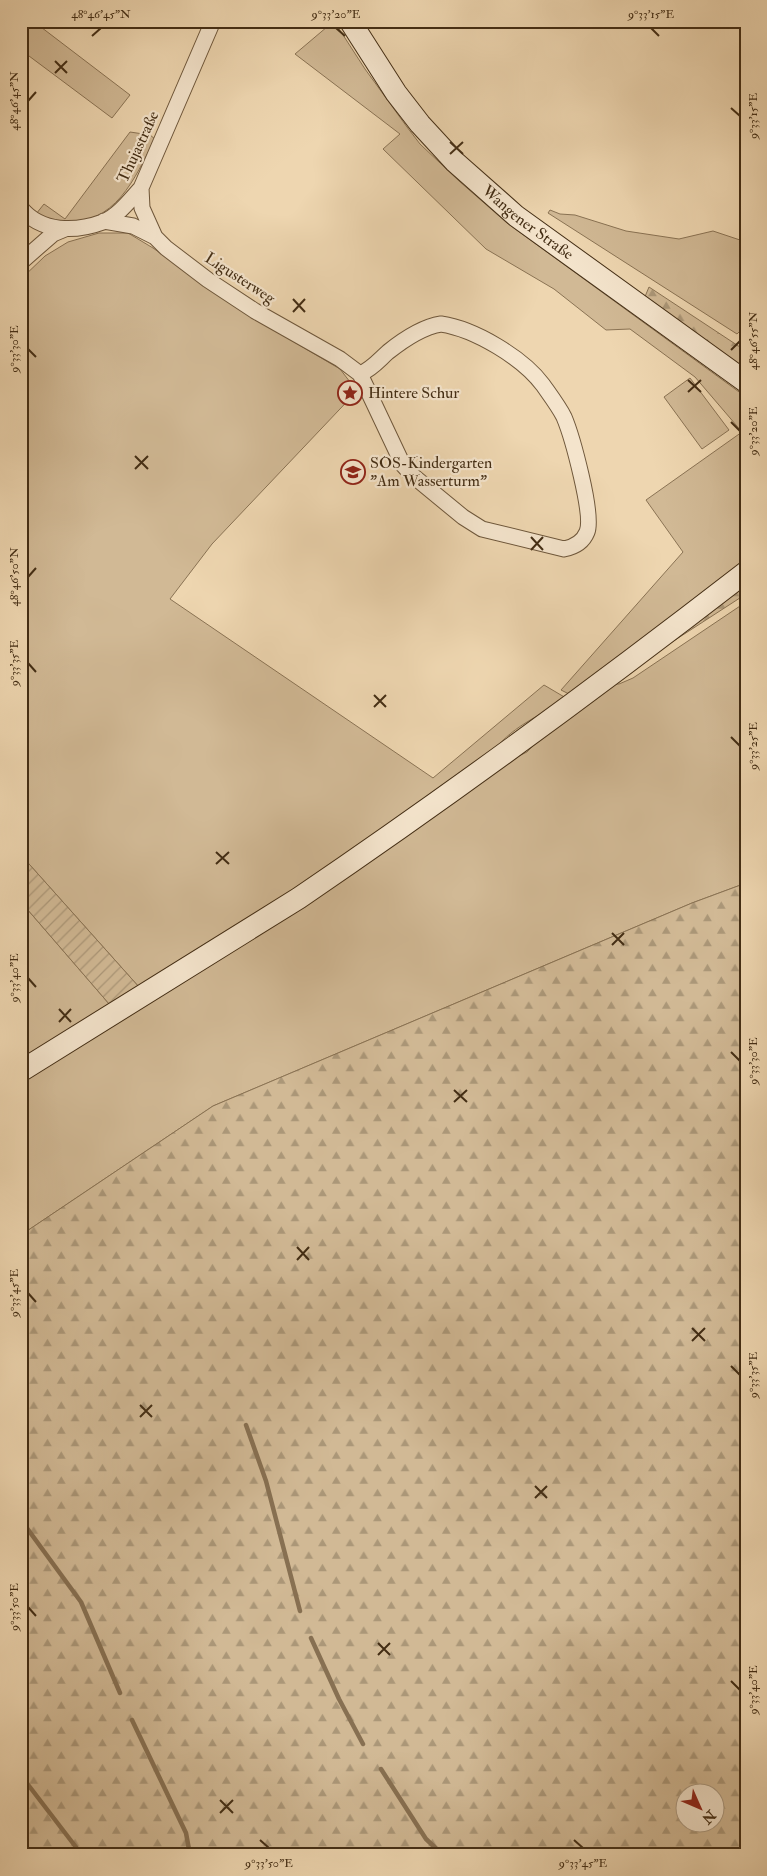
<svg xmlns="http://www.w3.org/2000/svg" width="767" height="1876" font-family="'IM FELL Double Pica',serif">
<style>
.grass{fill:#d1b995;stroke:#8a7354}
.forest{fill:url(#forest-firs);stroke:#8a7354;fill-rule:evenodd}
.garden{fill:url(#garden-furrows);stroke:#8a7354}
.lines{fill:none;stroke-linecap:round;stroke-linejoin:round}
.stream{stroke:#877052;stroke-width:4.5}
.minor-casing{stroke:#6e573b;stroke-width:17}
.secondary-casing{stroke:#432d14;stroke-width:23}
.minor{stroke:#f4e4cc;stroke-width:15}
.secondary{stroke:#f4e4cc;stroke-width:21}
.ticks{fill:none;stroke:#432d14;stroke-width:2}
.labels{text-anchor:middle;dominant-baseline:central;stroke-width:4.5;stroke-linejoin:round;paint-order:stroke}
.street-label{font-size:16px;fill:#432d14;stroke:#f4e4cc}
.poi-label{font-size:16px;fill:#432d14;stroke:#f4e4cc;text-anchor:start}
.neatline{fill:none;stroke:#432d14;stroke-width:2}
.ticks-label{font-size:12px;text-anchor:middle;fill:#432d14}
</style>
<defs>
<pattern id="forest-firs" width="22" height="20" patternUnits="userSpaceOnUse" patternTransform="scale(1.25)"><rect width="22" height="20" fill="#d1b995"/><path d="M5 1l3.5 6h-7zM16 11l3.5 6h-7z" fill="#ab9778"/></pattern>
<pattern id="garden-furrows" width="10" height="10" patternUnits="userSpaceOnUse" patternTransform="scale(1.25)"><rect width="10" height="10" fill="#d1b995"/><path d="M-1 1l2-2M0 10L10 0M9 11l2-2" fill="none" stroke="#ab9778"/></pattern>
</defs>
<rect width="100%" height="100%" fill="#eed6b0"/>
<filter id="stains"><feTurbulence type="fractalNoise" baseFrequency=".004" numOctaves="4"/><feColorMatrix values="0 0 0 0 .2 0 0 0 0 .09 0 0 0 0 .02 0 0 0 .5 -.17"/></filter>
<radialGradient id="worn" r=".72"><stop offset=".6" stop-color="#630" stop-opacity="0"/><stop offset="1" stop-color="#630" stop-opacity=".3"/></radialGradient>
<path class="grass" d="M 21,21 L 33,21 L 130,95 L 112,118 L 21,50 Z
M 334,21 L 365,69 L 407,127 L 420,144 L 459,181 L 507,223 L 746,397 L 746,565 L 573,696 L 561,690 L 683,552 L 646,500 L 742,432 L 695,377 L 630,329 L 606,330 L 554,289 L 486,249 L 383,149 L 400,134 L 295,54 Z
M 130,132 L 150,135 L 155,139 C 134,179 116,226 61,222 C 53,222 44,217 36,214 L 44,204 L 65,219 Z
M 550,210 L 560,214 L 575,215 L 626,231 L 679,239 L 713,231 L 746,242 L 746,325 L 737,334 L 548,213 Z
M 99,233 L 128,233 L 153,248 L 245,313 L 340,369 L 357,391 L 212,544 L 170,599 L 433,778 L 544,685 L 566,698 C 538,718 510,726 490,756 L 351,853 L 139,987 L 21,855 L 21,349 L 26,293 L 21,292 L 21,279 L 45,256 L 68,242 Z
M 690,378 L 729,430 L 702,449 L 664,397 Z
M 746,602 L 746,883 L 692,903 L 213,1106 L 21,1235 L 21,1080 L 504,763 L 527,752 L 546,732 L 609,684 L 619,684 L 633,678 Z
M 21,902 L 110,1005 L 21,1061 Z"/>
<path class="forest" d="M 649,287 L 746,351 L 746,370 L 644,299 Z
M 746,580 L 746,594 L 655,653 Z
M 746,883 L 746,1855 L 21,1855 L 21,1235 L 213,1106 L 692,903 ZM 684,1794 L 714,1794 L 714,1824 L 684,1824 Z"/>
<path class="garden" d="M 21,855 L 139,987 L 110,1005 L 21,902 Z"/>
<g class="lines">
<path class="stream" d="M 246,1425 L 266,1481 L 300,1611
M 21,1520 L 81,1602 L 120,1693
M 311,1638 L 339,1699 L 363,1744
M 132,1720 L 186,1833 L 190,1855
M 381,1769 L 426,1839 L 443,1855
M 26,1782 L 82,1855"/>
<defs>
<path id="minor" d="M 141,188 L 142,208 L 155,237
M 21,208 C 41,233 76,232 103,222 C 118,216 130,200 141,188 L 213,21
M 104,221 L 133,226 L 155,237 L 166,248 L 208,280 L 255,311 L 340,359 L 360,374
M 21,262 L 53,234 L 65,229
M 441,324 C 475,329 523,358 543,385 C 550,395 559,407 564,417 C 572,436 594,515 587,532 C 583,542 574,547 564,549 L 482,529 L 463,517 L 412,475 L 403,465 L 360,374 C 372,369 379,360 388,352 C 403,340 422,327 441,324 Z"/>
<g id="secondary">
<path id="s1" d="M 350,21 L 396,93 L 420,124 L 455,162 L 516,216 L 746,382"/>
<path d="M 21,1071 L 299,898 C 452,794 600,685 746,572"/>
</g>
</defs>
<use href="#minor" class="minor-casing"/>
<use href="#secondary" class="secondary-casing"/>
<use href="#minor" class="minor"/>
<use href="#secondary" class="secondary"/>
</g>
<path class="ticks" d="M 336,28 L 345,36M 651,28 L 659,36M 92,36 L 101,28M 55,61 L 67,73M 55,73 L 67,61M 28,101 L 36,92M 731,108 L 740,116M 450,142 L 463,154M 450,154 L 463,142M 293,299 L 305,312M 293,312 L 305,299M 28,349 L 36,357M 731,350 L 740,341M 688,380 L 701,392M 688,392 L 701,380M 731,422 L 740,431M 135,456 L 148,469M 135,469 L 148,456M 531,537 L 543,550M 531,550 L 543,537M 28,577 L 36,568M 28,663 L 36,672M 374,695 L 386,707M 374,707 L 386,695M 731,737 L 740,746M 216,852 L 229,864M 216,864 L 229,852M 612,933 L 624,945M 612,945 L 624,933M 28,978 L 36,987M 59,1009 L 71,1022M 59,1022 L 71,1009M 731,1052 L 740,1061M 454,1090 L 467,1102M 454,1102 L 467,1090M 297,1247 L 309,1260M 297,1260 L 309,1247M 28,1293 L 36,1302M 692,1328 L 705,1341M 692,1341 L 705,1328M 731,1366 L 740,1375M 140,1405 L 152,1417M 140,1417 L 152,1405M 535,1486 L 547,1498M 535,1498 L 547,1486M 28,1607 L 36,1616M 378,1643 L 390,1655M 378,1655 L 390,1643M 731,1681 L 740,1690M 220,1800 L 233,1813M 220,1813 L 233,1800M 260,1840 L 269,1848M 574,1840 L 583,1848"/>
<defs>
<symbol id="sight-ring" viewBox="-11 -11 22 22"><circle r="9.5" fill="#f4e4cc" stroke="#8f2418" stroke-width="1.5"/><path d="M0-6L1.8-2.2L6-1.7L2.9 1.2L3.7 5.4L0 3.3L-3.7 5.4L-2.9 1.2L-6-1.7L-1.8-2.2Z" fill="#8f2418"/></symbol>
<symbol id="school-ring" viewBox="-11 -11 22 22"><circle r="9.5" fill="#f4e4cc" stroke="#8f2418" stroke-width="1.5"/><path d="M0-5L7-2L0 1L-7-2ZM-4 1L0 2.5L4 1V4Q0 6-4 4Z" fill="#8f2418"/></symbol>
</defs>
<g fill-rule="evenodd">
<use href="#sight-ring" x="336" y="379" width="28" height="28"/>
<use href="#school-ring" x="339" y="458" width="28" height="28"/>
</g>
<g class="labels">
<g class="street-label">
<text transform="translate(138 147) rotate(-65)">Thujastraße</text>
<text stroke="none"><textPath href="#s1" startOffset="271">Wangener Straße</textPath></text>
<text transform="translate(240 278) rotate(33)">Ligusterweg</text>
</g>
<g class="poi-label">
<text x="368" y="393">Hintere Schur</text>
<text x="370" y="463">SOS-Kindergarten<tspan x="370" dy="18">"Am Wasserturm"</tspan></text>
</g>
</g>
<rect width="767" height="1876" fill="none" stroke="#eed6b0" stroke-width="55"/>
<g transform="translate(700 1808) rotate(135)"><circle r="24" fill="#f4e4cc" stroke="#ad9b82"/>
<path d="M0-4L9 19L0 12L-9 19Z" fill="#8f2418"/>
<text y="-8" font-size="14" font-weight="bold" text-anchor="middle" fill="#432d14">N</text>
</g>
<rect x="28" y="28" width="712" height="1820" class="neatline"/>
<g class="ticks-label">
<text x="101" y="18">48°46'45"N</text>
<text x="336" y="18">9°33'20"E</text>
<text x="651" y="18">9°33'15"E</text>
<text transform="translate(14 101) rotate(-90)" y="4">48°46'45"N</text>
<text transform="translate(753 116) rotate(-90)" y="4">9°33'15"E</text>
<text transform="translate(753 341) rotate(-90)" y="4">48°46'55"N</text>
<text transform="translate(14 349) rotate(-90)" y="4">9°33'30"E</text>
<text transform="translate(753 431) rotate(-90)" y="4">9°33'20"E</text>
<text transform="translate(14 577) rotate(-90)" y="4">48°46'50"N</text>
<text transform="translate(14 663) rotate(-90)" y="4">9°33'35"E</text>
<text transform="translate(753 746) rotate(-90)" y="4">9°33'25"E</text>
<text transform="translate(14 978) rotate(-90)" y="4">9°33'40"E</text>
<text transform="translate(753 1061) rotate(-90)" y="4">9°33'30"E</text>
<text transform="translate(14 1293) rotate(-90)" y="4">9°33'45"E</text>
<text transform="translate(753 1375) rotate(-90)" y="4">9°33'35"E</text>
<text transform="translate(14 1607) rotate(-90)" y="4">9°33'50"E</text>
<text transform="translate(753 1690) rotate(-90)" y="4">9°33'40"E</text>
<text x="269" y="1867">9°33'50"E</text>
<text x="583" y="1867">9°33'45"E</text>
</g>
<rect width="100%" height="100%" filter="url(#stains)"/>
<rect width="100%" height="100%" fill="url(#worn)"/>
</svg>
